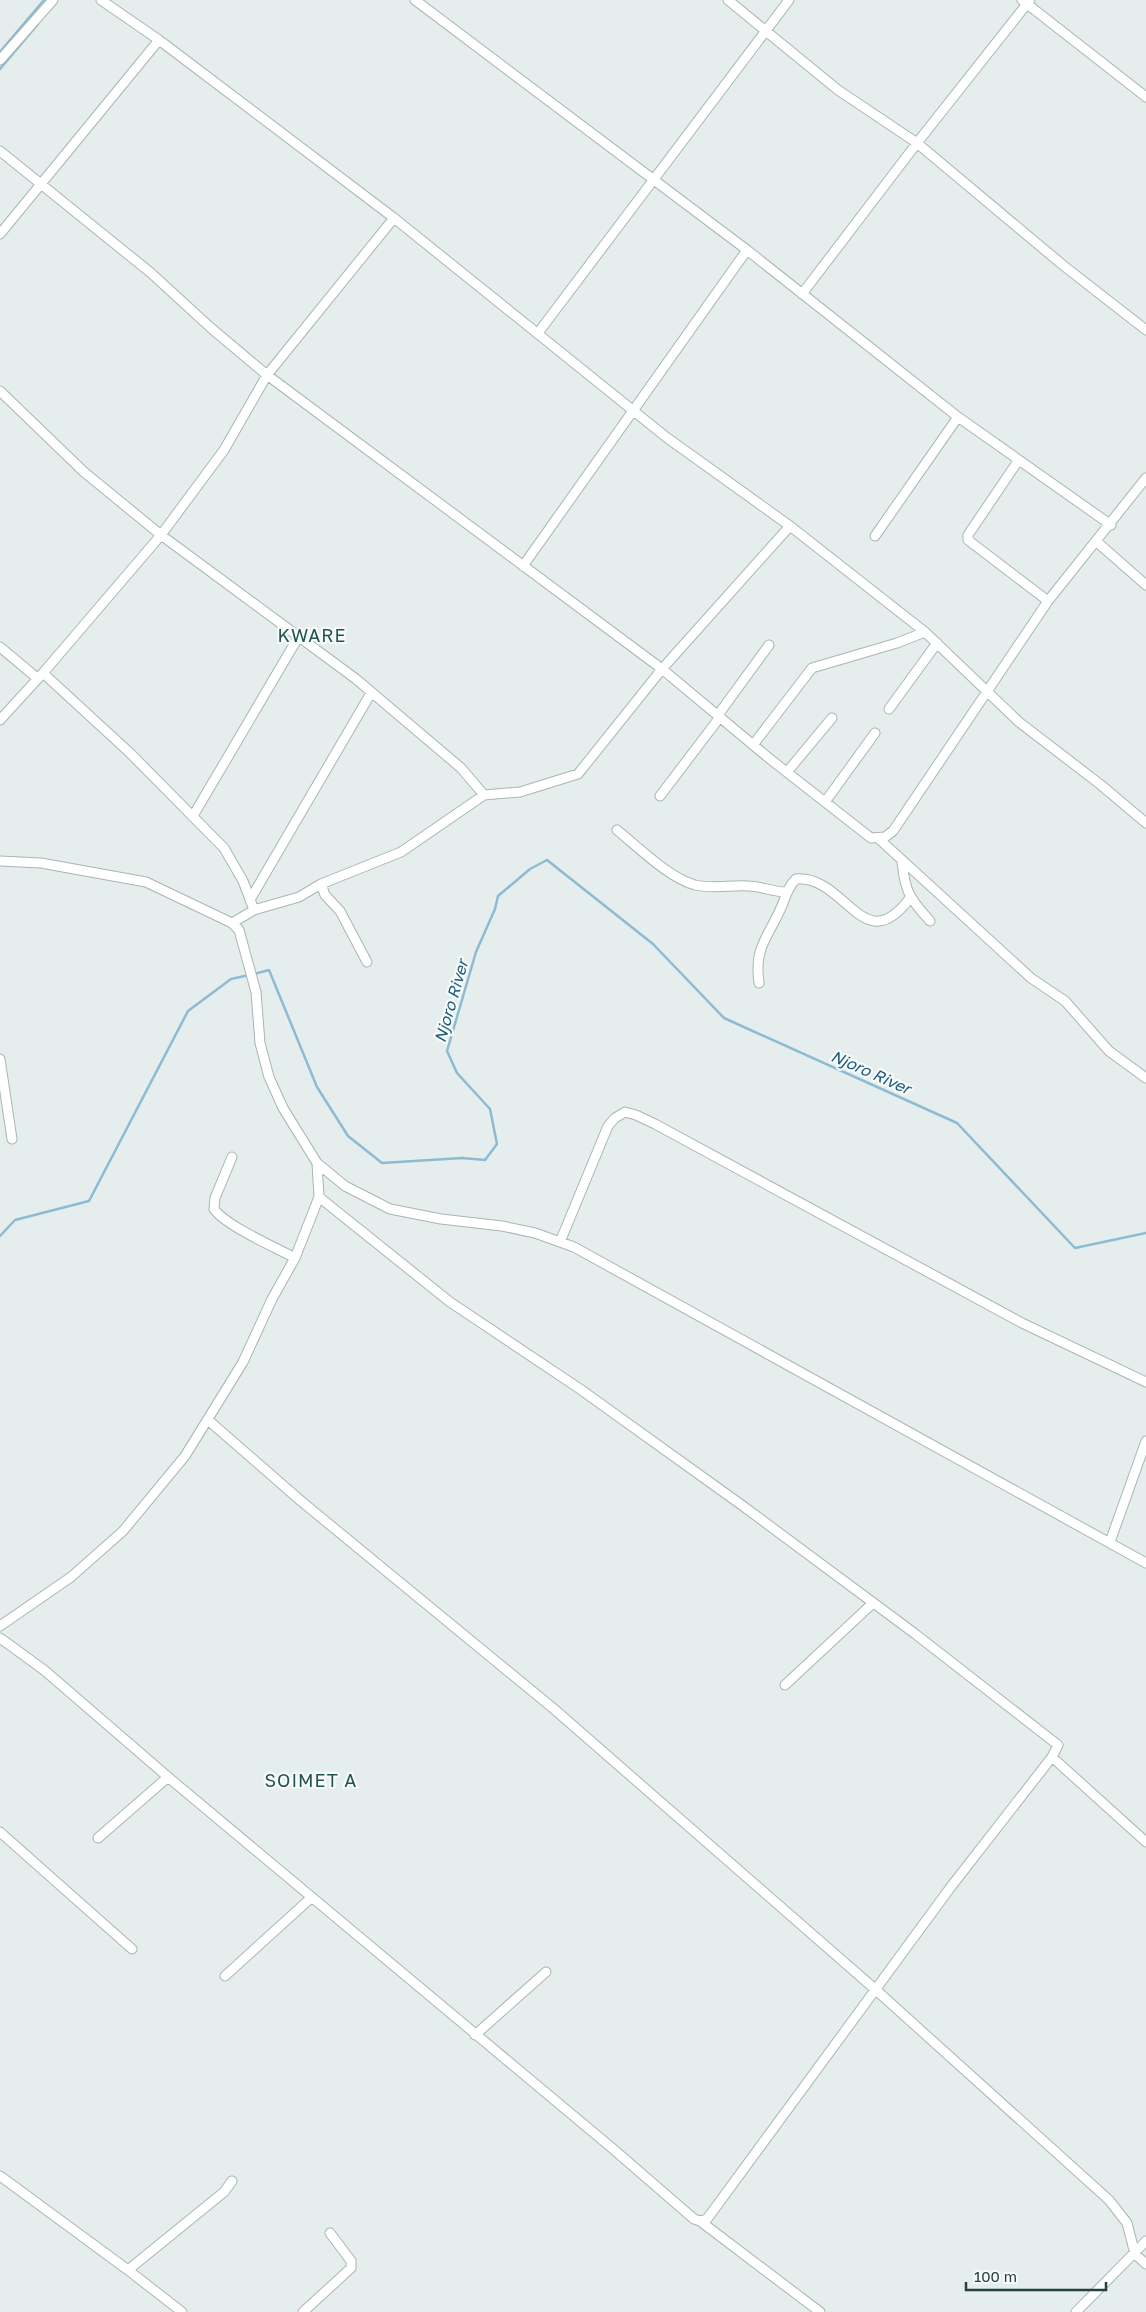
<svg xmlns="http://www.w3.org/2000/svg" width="1146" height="2312" font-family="'Golos Text',sans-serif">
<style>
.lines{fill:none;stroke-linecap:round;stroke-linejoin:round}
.stream{stroke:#8dbbd3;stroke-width:2.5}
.minor-casing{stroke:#a7b7b4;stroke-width:11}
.minor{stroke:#fff;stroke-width:9}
.labels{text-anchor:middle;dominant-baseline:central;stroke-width:4.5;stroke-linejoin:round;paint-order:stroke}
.water-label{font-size:16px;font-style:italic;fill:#1c5b7e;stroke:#f6faf9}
.quarter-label{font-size:18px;letter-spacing:1px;fill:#1f5451;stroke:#f6faf9}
</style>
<rect width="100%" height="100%" fill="#e5eeec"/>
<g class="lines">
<path class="stream" d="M 0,52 L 44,0
M 0,69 L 38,24
M 254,974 L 269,970 L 317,1087 L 348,1136 L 382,1163 L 462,1158 L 485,1160 L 497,1144 L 490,1109 L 457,1073 L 447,1051 L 476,952 L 495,909 L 498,896 L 530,869 L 547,860 L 653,944 L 724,1018 L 957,1123 L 1075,1248 L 1146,1233
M 0,1236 L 15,1220 L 89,1201 L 188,1011 L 231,979 L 249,975"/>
<defs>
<path id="minor" d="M 101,0 L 159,40 L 394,218 L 666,437 L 790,526 L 925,632 L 1019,722 L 1101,785 L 1146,823
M 415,0 L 747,250 L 958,417 L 1111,525
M 728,0 L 838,90 L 917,143 L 1064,266 L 1146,330
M 1022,0 L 1146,97
M 0,60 L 53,0
M 0,151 L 151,273 L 211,328 L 267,375 L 662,669 L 770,759 L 871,838 L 885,837 L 893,831 L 1048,601 L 1146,478
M 0,234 L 159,40
M 802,294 L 917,143 L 1030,0
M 538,333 L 789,0
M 0,391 L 84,472 L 161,535 L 356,679 L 461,768 L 484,795
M 1018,461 L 968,535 L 968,540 L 1048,601
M 875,536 L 958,417
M 1097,542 L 1146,585
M 523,566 L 747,250
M 0,647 L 37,678
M 43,673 L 130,753 L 224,848 L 243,881 L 254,910
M 889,709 L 937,643
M 718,715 L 769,645
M 0,720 L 43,673 L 161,535 L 224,450 L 267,375 L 394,218
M 753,745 L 812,668 L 897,643 L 925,632
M 787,772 L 832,718
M 660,796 L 720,717
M 825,802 L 875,733
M 193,816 L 299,636
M 617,830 C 638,847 669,878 695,885 C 712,889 731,885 748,886 C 761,886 773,892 786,892
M 878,838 L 1031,978 L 1065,1001 L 1109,1051 L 1146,1078
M 0,861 L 41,863 L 146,882 L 232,923 L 239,930 L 256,992 L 260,1043 L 269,1077 L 283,1108 L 317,1163 L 345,1186 L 390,1209 L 441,1219 L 502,1226 L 535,1233 L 574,1247 L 1146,1563
M 902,862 C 905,892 910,899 930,921
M 321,884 L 325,895 L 340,911 L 367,962
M 251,898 L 371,693
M 232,923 L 254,910 L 299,897 L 321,884 L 401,852 L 484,795 L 520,792 L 578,774 L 662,669 L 790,526
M 759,983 C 754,948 767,939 780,910 C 786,898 786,889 796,879 C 846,875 863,961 910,898
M 0,1059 L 12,1139
M 232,1157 L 215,1198 L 214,1209 C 226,1226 275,1247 295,1258
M 560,1242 L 608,1126 L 615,1118 L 625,1112 L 636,1115 L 655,1124 L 1022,1323 L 1146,1382
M 208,1420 L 301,1501 L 554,1709 L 876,1990 L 1109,2200 L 1127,2223 L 1135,2254 L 1146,2264
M 1110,1542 L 1146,1441
M 0,1626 L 71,1577 L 123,1531 L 185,1456 L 243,1362 L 272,1299 L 295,1258 L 319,1197 L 317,1163
M 0,1638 L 44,1670 L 168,1777 L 612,2148 L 694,2219 L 700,2221 L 707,2219 L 950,1888 L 1052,1757 L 1058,1745 L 914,1633 L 743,1506 L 580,1389 L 450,1302 L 319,1197
M 785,1685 L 873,1603
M 1052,1757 L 1146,1842
M 0,1832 L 132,1949
M 98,1838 L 168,1777
M 225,1976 L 312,1897
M 475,2035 L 546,1972
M 0,2176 L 128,2270 L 182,2312
M 700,2221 L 820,2312
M 128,2270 L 224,2192 L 232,2181
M 303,2312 L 351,2268 L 351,2261 L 330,2233
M 1076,2312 L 1146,2241"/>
</defs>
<use href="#minor" class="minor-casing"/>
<use href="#minor" class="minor"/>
</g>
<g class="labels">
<g class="water-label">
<text transform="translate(451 1001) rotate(-74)">Njoro River</text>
<text transform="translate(871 1072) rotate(24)">Njoro River</text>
</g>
<g class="quarter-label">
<text x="312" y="635">KWARE</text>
<text x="311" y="1780">SOIMET A</text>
</g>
</g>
<path d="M966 2282v8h140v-8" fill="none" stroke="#23413e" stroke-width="2.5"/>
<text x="974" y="2282" font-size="15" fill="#23413e" stroke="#f6faf9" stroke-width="4" paint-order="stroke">100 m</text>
</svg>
